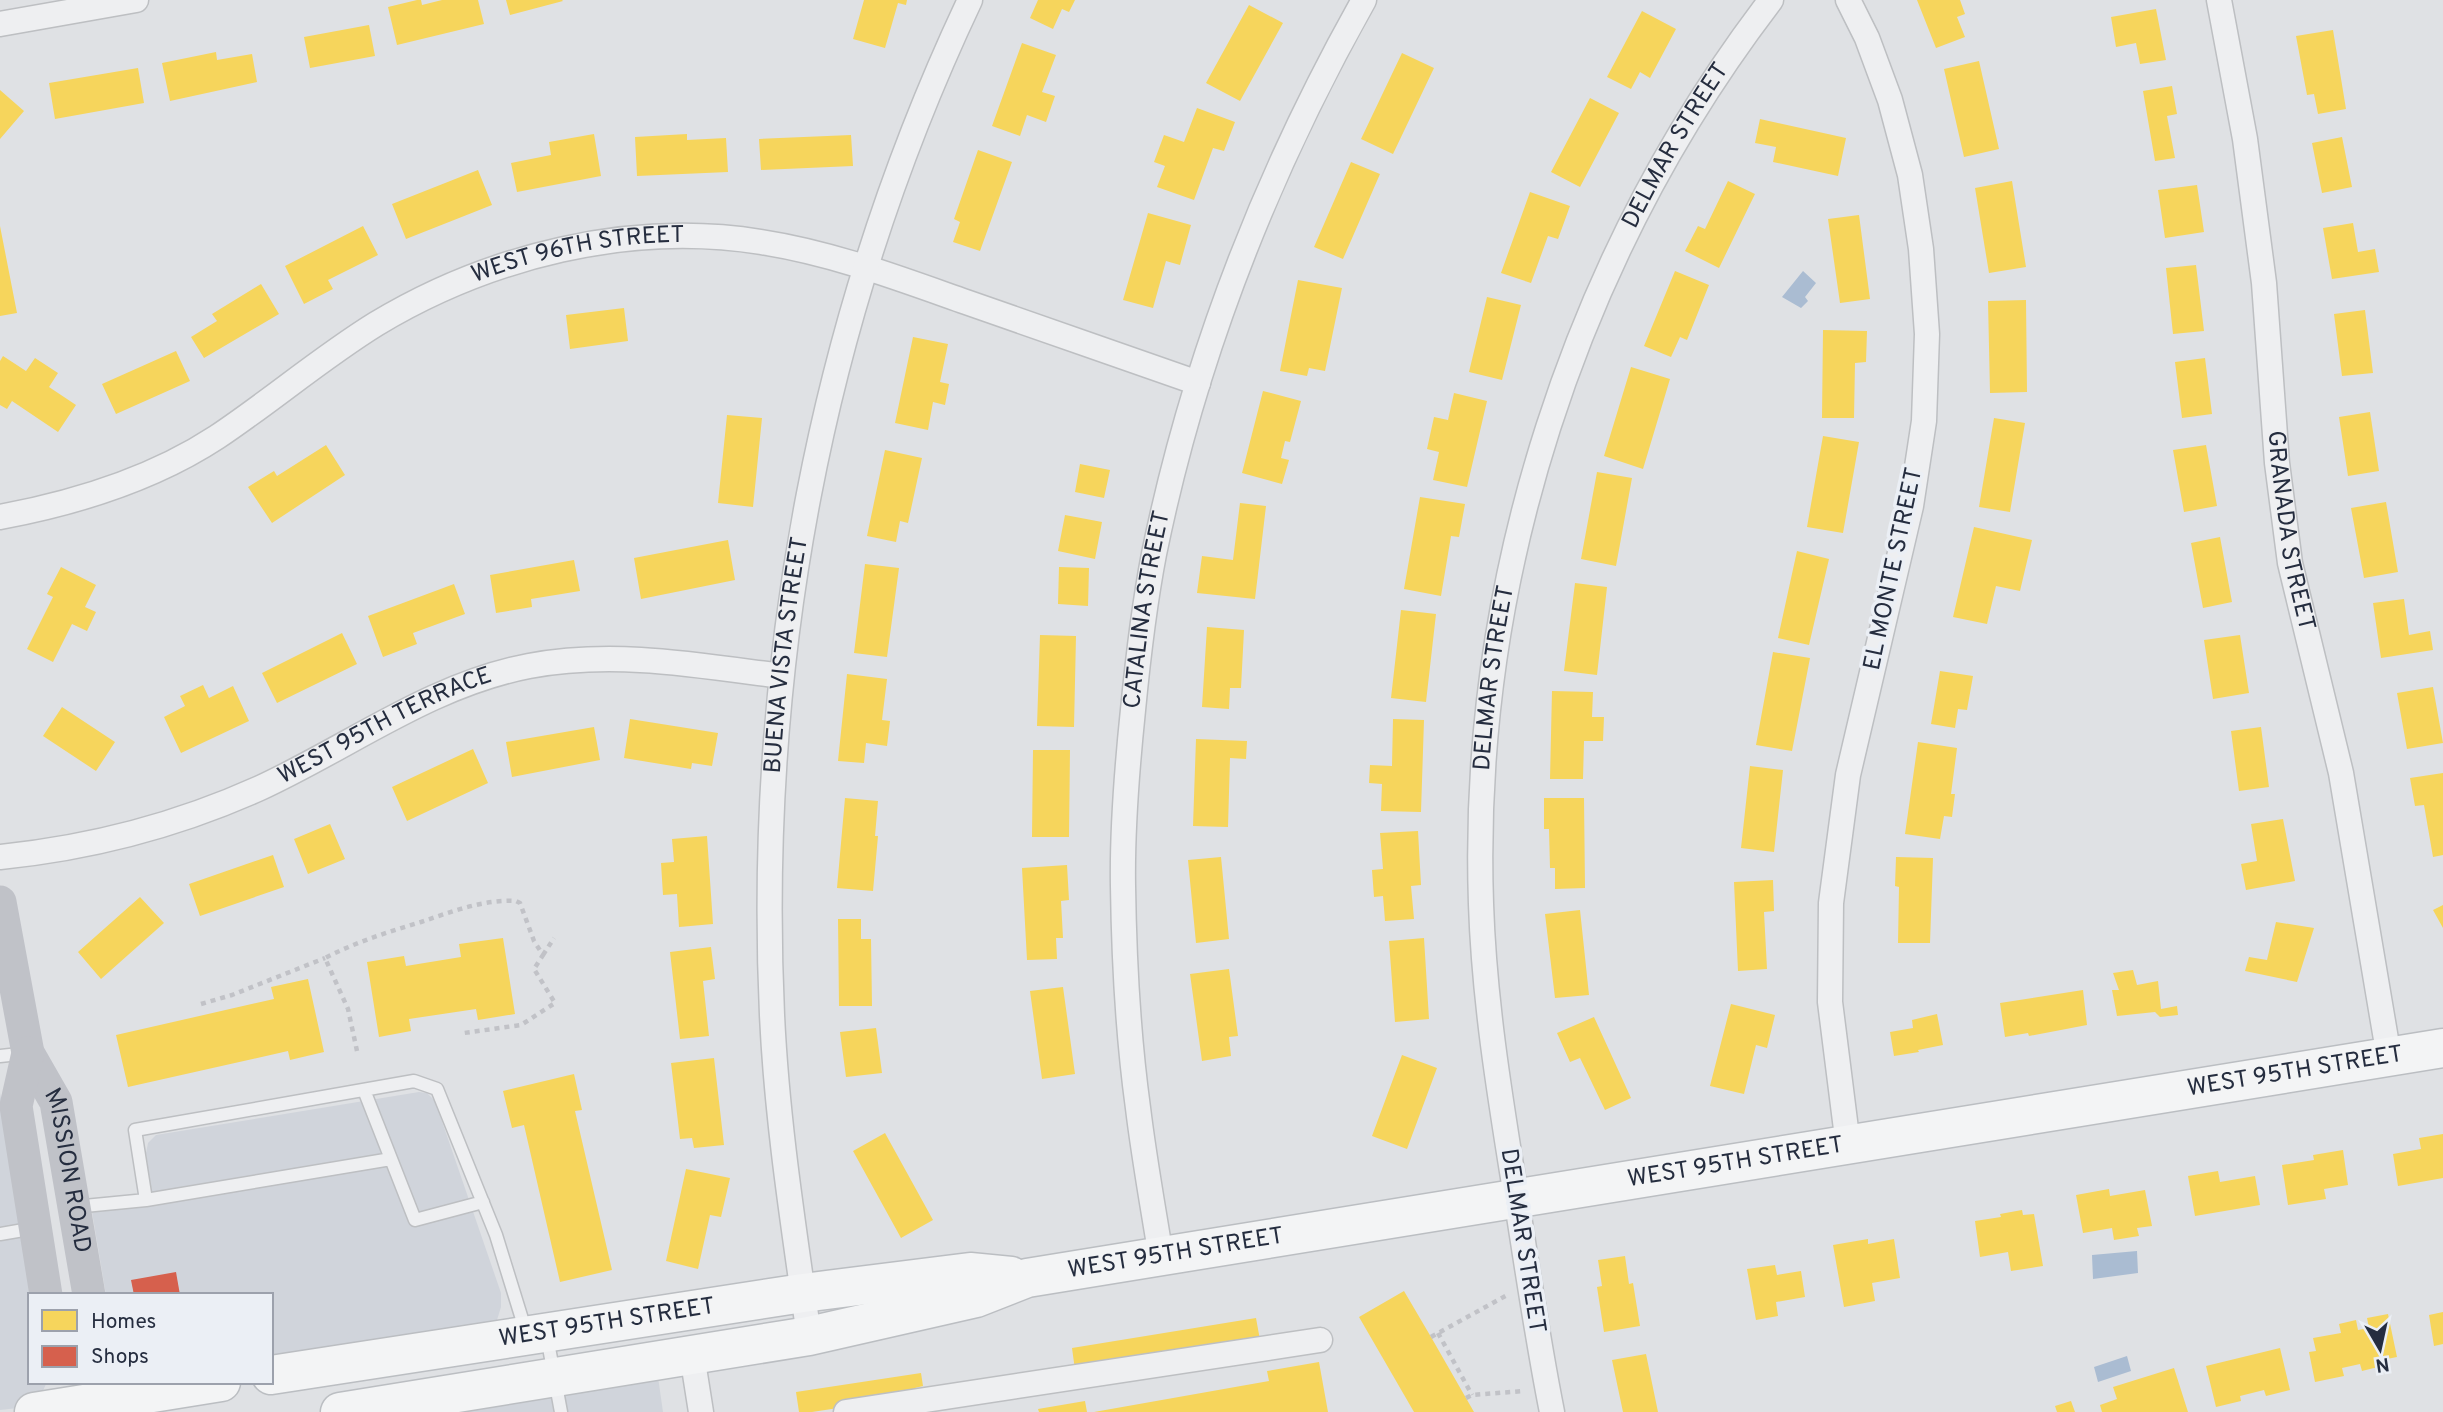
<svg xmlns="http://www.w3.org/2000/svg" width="2443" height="1412" font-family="Overpass,sans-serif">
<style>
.built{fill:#d0d4db}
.water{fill:#aabcd2}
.homes{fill:#f6d55c}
.shops{fill:#d6604d}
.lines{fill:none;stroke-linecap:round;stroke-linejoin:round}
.lane-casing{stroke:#bdbfc2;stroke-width:15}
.street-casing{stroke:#bdbfc2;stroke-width:27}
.primary-casing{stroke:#bbbec2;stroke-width:41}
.path{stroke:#c1c2c7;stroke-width:4.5;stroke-dasharray:5 5;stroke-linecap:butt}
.lane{stroke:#eeeff1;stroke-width:12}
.street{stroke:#eeeff1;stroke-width:24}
.secondary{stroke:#c0c2c8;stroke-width:33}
.primary{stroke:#f3f4f5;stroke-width:38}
.labels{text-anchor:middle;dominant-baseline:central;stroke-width:7;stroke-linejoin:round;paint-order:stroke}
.street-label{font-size:24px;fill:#252d3f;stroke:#ebeff5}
</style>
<rect width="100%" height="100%" fill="#dfe1e4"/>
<path class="built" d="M 419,1092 L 427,1093 L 435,1101 L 501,1293 L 501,1307 L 497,1320 L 492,1325 L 271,1364 L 271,1295 L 106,1295 L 92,1212 L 153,1203 L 146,1153 L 148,1143 L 156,1135 Z
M 0,1093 L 33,1295 L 30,1295 L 30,1382 L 47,1382 L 40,1397 L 18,1408 L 0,1410 Z
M 658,1377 L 663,1412 L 439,1412 Z"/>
<path class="water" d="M 1803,271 L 1816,283 L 1805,297 L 1808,301 L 1801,308 L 1782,297 Z
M 2137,1251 L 2138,1273 L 2093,1279 L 2092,1255 Z
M 2127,1356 L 2131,1371 L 2098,1382 L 2094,1367 Z"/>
<path class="homes" d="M 417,0 L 421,0 L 422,5 L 442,0 L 478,0 L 484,24 L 397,45 L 388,7 Z
M 506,0 L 562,0 L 563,1 L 510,15 Z
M 864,0 L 907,0 L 906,5 L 898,3 L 885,48 L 853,39 Z
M 1038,0 L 1075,0 L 1069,12 L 1062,9 L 1053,29 L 1030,18 Z
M 1917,0 L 1960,0 L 1965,14 L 1957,17 L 1965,37 L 1936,48 Z
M 1249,5 L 1283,23 L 1240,101 L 1206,83 Z
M 2156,9 L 2166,60 L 2140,64 L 2136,43 L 2116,47 L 2111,17 Z
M 1642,11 L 1676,29 L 1650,78 L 1640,72 L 1631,89 L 1607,77 Z
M 369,25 L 375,56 L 310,68 L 304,37 Z
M 2333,30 L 2346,109 L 2318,114 L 2314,94 L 2307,95 L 2296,36 Z
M 1022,43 L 1056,55 L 1042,92 L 1055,96 L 1046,122 L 1027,115 L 1020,136 L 992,126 Z
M 216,52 L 217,60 L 252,54 L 257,82 L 170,101 L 162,63 Z
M 1402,53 L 1434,68 L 1393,154 L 1361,139 Z
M 1979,61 L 1999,149 L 1964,157 L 1944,69 Z
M 138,68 L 144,103 L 55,119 L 49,83 Z
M 2172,86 L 2177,114 L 2167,116 L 2175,158 L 2155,161 L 2143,91 Z
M 0,90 L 24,111 L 0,139 Z
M 1590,98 L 1619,113 L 1580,187 L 1551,172 Z
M 1197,108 L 1235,122 L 1224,151 L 1213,148 L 1194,200 L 1157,187 L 1165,166 L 1154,162 L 1164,135 L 1184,142 Z
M 1760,119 L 1846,138 L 1838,176 L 1773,162 L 1776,147 L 1755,143 Z
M 594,134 L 601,176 L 517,192 L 511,163 L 551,155 L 549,142 Z
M 687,134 L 687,140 L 726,138 L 728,172 L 637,176 L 635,137 Z
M 851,135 L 853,166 L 761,170 L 759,139 Z
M 2342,137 L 2352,187 L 2322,193 L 2312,143 Z
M 978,150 L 1012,162 L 980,251 L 953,242 L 960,222 L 954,219 Z
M 1351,162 L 1380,174 L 1343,259 L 1314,247 Z
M 478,170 L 492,205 L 406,239 L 392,204 Z
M 1728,181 L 1755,194 L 1719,268 L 1685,251 L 1698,226 L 1705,229 Z
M 2012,181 L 2026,267 L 1989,273 L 1975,188 Z
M 2197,185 L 2204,232 L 2165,238 L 2158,190 Z
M 1530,192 L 1570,206 L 1558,239 L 1548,236 L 1531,283 L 1501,273 Z
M 1148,213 L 1191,225 L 1180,265 L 1166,261 L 1153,308 L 1123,300 Z
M 1859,215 L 1870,299 L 1840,303 L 1828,219 Z
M 2353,223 L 2358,252 L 2375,249 L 2379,272 L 2332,279 L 2323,228 Z
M 0,226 L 17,313 L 0,316 Z
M 363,226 L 378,255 L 328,280 L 333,289 L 304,304 L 285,266 Z
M 2196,265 L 2204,331 L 2173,334 L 2166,268 Z
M 1675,271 L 1709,285 L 1687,340 L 1680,337 L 1671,357 L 1644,346 Z
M 1298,280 L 1342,288 L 1325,371 L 1309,368 L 1307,376 L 1280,371 Z
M 261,284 L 279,314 L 204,358 L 191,337 L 217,321 L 212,314 Z
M 1487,297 L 1521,305 L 1502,380 L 1469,372 Z
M 2026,300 L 2027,392 L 1990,393 L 1988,301 Z
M 624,308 L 628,341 L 570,349 L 566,315 Z
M 2365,310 L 2373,373 L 2342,376 L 2334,314 Z
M 1823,330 L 1867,331 L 1866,362 L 1855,363 L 1854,418 L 1822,418 Z
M 913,337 L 948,344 L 940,382 L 949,384 L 945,405 L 933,402 L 928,430 L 895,423 Z
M 176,351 L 190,381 L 116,414 L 102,384 Z
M 3,356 L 26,371 L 35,358 L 58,373 L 49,387 L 76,405 L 58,432 L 12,401 L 7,409 L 0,405 L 0,361 Z
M 2205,358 L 2212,414 L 2182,418 L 2175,362 Z
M 1631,367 L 1670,379 L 1643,469 L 1604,456 Z
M 1263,391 L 1301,401 L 1290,442 L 1285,441 L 1281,458 L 1289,460 L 1282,484 L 1242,473 Z
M 1454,393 L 1487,401 L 1467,487 L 1433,480 L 1439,452 L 1427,449 L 1434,417 L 1448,420 Z
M 2370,412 L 2379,471 L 2348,476 L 2339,417 Z
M 727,415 L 762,418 L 753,507 L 718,503 Z
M 1994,418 L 2025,423 L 2010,512 L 1979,507 Z
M 1823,436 L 1859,442 L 1843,533 L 1807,527 Z
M 326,445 L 345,475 L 272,523 L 248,487 L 274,471 L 277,476 Z
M 2206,445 L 2217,506 L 2184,512 L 2173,450 Z
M 885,450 L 922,458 L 908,523 L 900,521 L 896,542 L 867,536 Z
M 1080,464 L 1110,470 L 1104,498 L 1075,492 Z
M 1597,472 L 1632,478 L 1616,566 L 1581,559 Z
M 1420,497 L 1465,504 L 1459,537 L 1451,536 L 1441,596 L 1404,589 Z
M 2386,502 L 2398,572 L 2364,578 L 2351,508 Z
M 1240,503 L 1266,506 L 1255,599 L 1197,593 L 1202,556 L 1233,560 Z
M 1065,515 L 1102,522 L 1095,559 L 1058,551 Z
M 1974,527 L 2032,540 L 2020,591 L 1996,586 L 1987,624 L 1953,617 Z
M 2220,537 L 2232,602 L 2203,608 L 2191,543 Z
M 728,540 L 735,580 L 641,599 L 634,558 Z
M 1797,551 L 1829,559 L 1809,645 L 1778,638 Z
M 574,560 L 580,591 L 531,599 L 532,607 L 496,613 L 490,575 Z
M 865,564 L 899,568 L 887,657 L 854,653 Z
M 61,567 L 96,585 L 85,607 L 96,612 L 87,631 L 72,624 L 53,662 L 27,649 L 53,597 L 47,594 Z
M 1059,567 L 1089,568 L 1088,606 L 1058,604 Z
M 1575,583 L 1607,587 L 1597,675 L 1564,671 Z
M 454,584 L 465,614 L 413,633 L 417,644 L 383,657 L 368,616 Z
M 2404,599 L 2409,635 L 2430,631 L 2433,650 L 2381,658 L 2373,603 Z
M 1401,610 L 1436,614 L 1426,702 L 1391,698 Z
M 1207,627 L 1244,630 L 1241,688 L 1230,688 L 1229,709 L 1202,707 Z
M 342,633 L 357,664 L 277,703 L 262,673 Z
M 1040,635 L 1076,636 L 1074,727 L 1037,726 Z
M 2240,635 L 2249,693 L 2213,699 L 2204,640 Z
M 1773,652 L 1810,658 L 1792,751 L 1756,745 Z
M 1940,671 L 1973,676 L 1967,710 L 1958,709 L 1955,728 L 1931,724 Z
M 847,674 L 887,679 L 882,720 L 890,721 L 887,746 L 866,743 L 864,763 L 838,761 Z
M 203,685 L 209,698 L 233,686 L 249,721 L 181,753 L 164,717 L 185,706 L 180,696 Z
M 2433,687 L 2443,743 L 2407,749 L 2397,693 Z
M 1552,691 L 1593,692 L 1592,717 L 1604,717 L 1603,741 L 1584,741 L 1583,779 L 1550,779 Z
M 62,707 L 115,742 L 96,771 L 43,736 Z
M 630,719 L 718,733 L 712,766 L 692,763 L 691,769 L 624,758 Z
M 1393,719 L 1424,720 L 1421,812 L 1381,811 L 1382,784 L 1369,783 L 1370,765 L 1392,766 Z
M 594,727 L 600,760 L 512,777 L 506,742 Z
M 2261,727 L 2269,787 L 2239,791 L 2231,731 Z
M 1196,739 L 1247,741 L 1246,759 L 1230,758 L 1228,827 L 1193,826 Z
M 1918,742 L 1957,748 L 1951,794 L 1955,794 L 1952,817 L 1944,816 L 1940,839 L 1905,834 Z
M 473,749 L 488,783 L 407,821 L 392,787 Z
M 1033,750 L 1070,750 L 1069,837 L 1032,837 Z
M 1750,766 L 1783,770 L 1774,852 L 1741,848 Z
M 2443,773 L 2443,855 L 2433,857 L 2424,805 L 2415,806 L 2410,778 Z
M 845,798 L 878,801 L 875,836 L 878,836 L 873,891 L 837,888 Z
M 1544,798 L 1584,798 L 1585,888 L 1555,889 L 1555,868 L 1550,868 L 1549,829 L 1544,829 Z
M 2283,819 L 2295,881 L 2246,890 L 2241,864 L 2257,861 L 2251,824 Z
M 330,824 L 345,859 L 308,874 L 294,839 Z
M 1418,831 L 1421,885 L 1411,886 L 1414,919 L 1385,921 L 1383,896 L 1374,897 L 1372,870 L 1383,869 L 1380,833 Z
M 707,836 L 713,924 L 679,927 L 677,894 L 663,895 L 661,863 L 674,862 L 672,839 Z
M 273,855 L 284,887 L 200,916 L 189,884 Z
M 1221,857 L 1229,939 L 1196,943 L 1188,860 Z
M 1896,857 L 1933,858 L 1930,943 L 1898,943 L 1899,887 L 1895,886 Z
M 1067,865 L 1069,900 L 1061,901 L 1063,938 L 1056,938 L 1057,959 L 1027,960 L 1022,868 Z
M 1773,880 L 1774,911 L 1764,912 L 1767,969 L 1738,971 L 1734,882 Z
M 140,897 L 164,923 L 101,979 L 78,952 Z
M 2443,905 L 2443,928 L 2433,910 Z
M 1580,910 L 1589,995 L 1555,998 L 1545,914 Z
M 838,919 L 861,919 L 861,939 L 871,939 L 872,1006 L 839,1006 Z
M 2276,922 L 2314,928 L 2297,982 L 2245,971 L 2249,957 L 2267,960 Z
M 503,938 L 515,1014 L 478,1020 L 476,1009 L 409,1019 L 411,1031 L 379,1037 L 367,962 L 404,956 L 406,966 L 461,957 L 459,944 Z
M 1424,938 L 1429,1019 L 1395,1022 L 1389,941 Z
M 711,947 L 715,979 L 703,981 L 709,1036 L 680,1039 L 670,952 Z
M 1229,969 L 1238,1036 L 1229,1037 L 1231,1056 L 1202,1061 L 1190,974 Z
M 2133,970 L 2137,985 L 2158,981 L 2161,1009 L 2177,1006 L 2178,1015 L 2160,1017 L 2155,1012 L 2117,1016 L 2112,990 L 2119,990 L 2113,973 Z
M 308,979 L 324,1052 L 290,1060 L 288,1051 L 128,1087 L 116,1035 L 274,999 L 271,987 Z
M 1063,987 L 1075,1074 L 1042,1079 L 1030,991 Z
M 2083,990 L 2087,1025 L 2029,1036 L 2028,1033 L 2005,1037 L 2000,1003 Z
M 1731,1004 L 1775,1015 L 1767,1048 L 1756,1045 L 1744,1094 L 1710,1086 Z
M 1937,1014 L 1943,1045 L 1918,1050 L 1919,1052 L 1894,1056 L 1890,1032 L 1913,1028 L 1912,1020 Z
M 1594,1017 L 1631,1098 L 1605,1110 L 1580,1058 L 1570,1062 L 1557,1033 Z
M 876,1028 L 882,1073 L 846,1077 L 840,1032 Z
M 1402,1055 L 1437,1068 L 1407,1149 L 1372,1136 Z
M 714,1058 L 724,1145 L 694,1148 L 692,1138 L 680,1139 L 671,1063 Z
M 574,1074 L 582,1110 L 575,1111 L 612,1270 L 560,1282 L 524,1125 L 512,1128 L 503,1091 Z
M 885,1133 L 933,1220 L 901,1238 L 853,1151 Z
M 2443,1134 L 2443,1178 L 2398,1186 L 2393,1154 L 2421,1149 L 2419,1138 Z
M 2343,1150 L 2348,1185 L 2324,1189 L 2326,1199 L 2288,1205 L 2282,1165 L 2314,1160 L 2313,1155 Z
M 686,1169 L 730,1178 L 721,1217 L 710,1215 L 698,1269 L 666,1261 Z
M 2218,1171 L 2220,1182 L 2255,1176 L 2260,1205 L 2195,1216 L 2188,1176 Z
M 2109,1189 L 2110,1196 L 2145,1190 L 2152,1226 L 2137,1228 L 2139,1236 L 2114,1240 L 2112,1228 L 2083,1233 L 2076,1195 Z
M 2022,1210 L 2023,1215 L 2034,1214 L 2043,1266 L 2011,1271 L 2008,1252 L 1980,1257 L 1975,1221 L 2001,1217 L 2000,1214 Z
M 1868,1239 L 1868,1244 L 1894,1239 L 1900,1278 L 1872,1283 L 1875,1301 L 1844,1307 L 1833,1245 Z
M 1625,1256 L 1629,1284 L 1633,1283 L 1640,1326 L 1604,1332 L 1597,1287 L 1602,1286 L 1598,1260 Z
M 1775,1265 L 1777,1275 L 1801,1271 L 1805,1297 L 1776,1302 L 1778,1316 L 1756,1320 L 1747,1269 Z
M 1404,1291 L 1431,1337 L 1474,1412 L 1414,1412 L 1359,1317 Z
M 2443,1312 L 2443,1344 L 2434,1346 L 2429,1315 Z
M 2388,1314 L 2397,1357 L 2377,1361 L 2378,1367 L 2362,1371 L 2360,1364 L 2342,1368 L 2344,1376 L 2315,1382 L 2309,1352 L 2316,1351 L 2313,1338 L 2341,1333 L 2339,1324 L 2356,1320 L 2358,1330 L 2369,1328 L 2367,1318 Z
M 1256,1318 L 1260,1340 L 1075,1370 L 1072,1348 Z
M 2280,1348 L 2290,1390 L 2266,1396 L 2264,1390 L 2240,1396 L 2241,1401 L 2216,1407 L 2206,1366 Z
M 1646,1354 L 1658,1412 L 1623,1412 L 1612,1360 Z
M 1319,1362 L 1328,1412 L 1094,1412 L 1269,1381 L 1267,1371 Z
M 2174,1368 L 2188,1412 L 2102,1412 L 2100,1405 L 2117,1399 L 2113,1387 Z
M 921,1373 L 923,1386 L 915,1388 L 917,1396 L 812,1412 L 799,1412 L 796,1392 Z
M 1085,1401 L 1087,1412 L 1039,1412 L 1038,1409 Z
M 2071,1401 L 2075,1412 L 2057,1412 L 2055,1406 Z"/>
<path class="shops" d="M 176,1272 L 180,1295 L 134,1295 L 131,1280 Z"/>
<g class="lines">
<defs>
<path id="lane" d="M 0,1056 L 28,1053
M 364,1090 L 415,1220 L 483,1202
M 146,1200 L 391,1159
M 74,1207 L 146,1200 L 135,1130 L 414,1081 L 437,1089 L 496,1235 L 526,1332
M 0,1234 L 35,1228
M 547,1337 L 561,1412"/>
<g id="street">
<path d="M 1848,0 L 1867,38 L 1890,100 L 1910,175 L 1921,249 L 1927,334 L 1924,421 L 1911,506 L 1848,775 L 1831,903 L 1830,1002 L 1848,1145"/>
<path id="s1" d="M 2219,0 L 2245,139 L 2264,283 L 2277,463 L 2290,563 L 2341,773 L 2389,1057"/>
<path d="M 0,24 L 136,0"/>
<path id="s2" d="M 0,517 C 75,503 153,479 217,437 C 271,401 321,358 376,324 C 489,256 629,221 761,242 C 832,253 898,278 966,302 C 1043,329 1121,356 1198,383"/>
<path id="s3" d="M 0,857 C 89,848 178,825 260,788 C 349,747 430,685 529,666 C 614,650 697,665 781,676"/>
<path id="s4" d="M 1161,1257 C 1153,1207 1144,1158 1138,1108 C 1128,1035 1124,960 1123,886 C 1122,827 1127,768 1133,710 C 1138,658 1144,606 1154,554 C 1194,358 1266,174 1364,0"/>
<path id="s5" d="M 809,1336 C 794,1229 777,1123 772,1015 C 756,665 820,317 970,0"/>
<path d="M 692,1355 L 701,1412"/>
<path d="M 846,1412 L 1320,1340"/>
<path id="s6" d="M 1552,1412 C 1537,1337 1526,1260 1514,1184 C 1499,1091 1484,998 1481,904 C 1470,581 1575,256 1771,0"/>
</g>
<g id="primary">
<path id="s8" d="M 271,1375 L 803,1293 L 970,1272 L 1011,1276"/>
<path d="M 34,1412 L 221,1382"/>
<path id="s9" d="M 340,1412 L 809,1336 L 976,1298 L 1027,1278 L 2443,1048"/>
</g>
</defs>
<use href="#lane" class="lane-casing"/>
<use href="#street" class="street-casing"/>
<use href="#primary" class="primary-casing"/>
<path class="path" d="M 543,955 L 554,938
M 201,1004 L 232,995 L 325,958
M 357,1051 L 348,1009 L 325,958 C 356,942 388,932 421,922 C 451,912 484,899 516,901 L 520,903 L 534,941 L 543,955 L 534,969 L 555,1003 L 521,1025 L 464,1033
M 1438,1333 L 1472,1395
M 1431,1337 L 1509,1294
M 1466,1398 L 1472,1395 L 1524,1391"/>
<use href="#lane" class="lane"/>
<use href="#street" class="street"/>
<g class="secondary">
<path id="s7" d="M 0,902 L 28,1053 L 56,1102 L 89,1295"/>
<path d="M 28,1053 L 16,1106 L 46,1295"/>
</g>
<use href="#primary" class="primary"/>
</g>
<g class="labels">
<g class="street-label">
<text stroke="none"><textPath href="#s6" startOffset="1307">DELMAR STREET</textPath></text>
<text stroke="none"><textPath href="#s2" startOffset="644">WEST 96TH STREET</textPath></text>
<text stroke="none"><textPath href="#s1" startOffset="536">GRANADA STREET</textPath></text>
<text transform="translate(1894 569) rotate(-78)">EL MONTE STREET</text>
<text stroke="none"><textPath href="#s4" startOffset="651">CATALINA STREET</textPath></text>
<text stroke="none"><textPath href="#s5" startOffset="684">BUENA VISTA STREET</textPath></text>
<text stroke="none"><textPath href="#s6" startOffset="740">DELMAR STREET</textPath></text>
<text stroke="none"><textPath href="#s3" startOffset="410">WEST 95TH TERRACE</textPath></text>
<text stroke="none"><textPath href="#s9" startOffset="1986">WEST 95TH STREET</textPath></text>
<text stroke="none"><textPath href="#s9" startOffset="1419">WEST 95TH STREET</textPath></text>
<text stroke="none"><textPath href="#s7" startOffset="280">MISSION ROAD</textPath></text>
<text transform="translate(1522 1241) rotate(81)">DELMAR STREET</text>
<text stroke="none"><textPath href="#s9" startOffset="852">WEST 95TH STREET</textPath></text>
<text stroke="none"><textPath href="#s8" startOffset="340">WEST 95TH STREET</textPath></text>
</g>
</g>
<rect x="28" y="1293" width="245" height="91" fill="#ebeff5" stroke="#9ca1ac" stroke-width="2"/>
<rect x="42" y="1310" width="35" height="21" fill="#f6d55c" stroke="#9ca1ac" stroke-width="2"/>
<text x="91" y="1328" font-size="21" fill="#252d3f">Homes</text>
<rect x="42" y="1346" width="35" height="21" fill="#d6604d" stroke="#9ca1ac" stroke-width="2"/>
<text x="91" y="1363" font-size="21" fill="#252d3f">Shops</text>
<g transform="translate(2380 1349) rotate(171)" stroke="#ebeff5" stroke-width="5" paint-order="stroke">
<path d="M0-5L12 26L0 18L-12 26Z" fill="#252d3f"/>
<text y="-10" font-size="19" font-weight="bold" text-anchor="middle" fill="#252d3f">N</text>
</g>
</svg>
